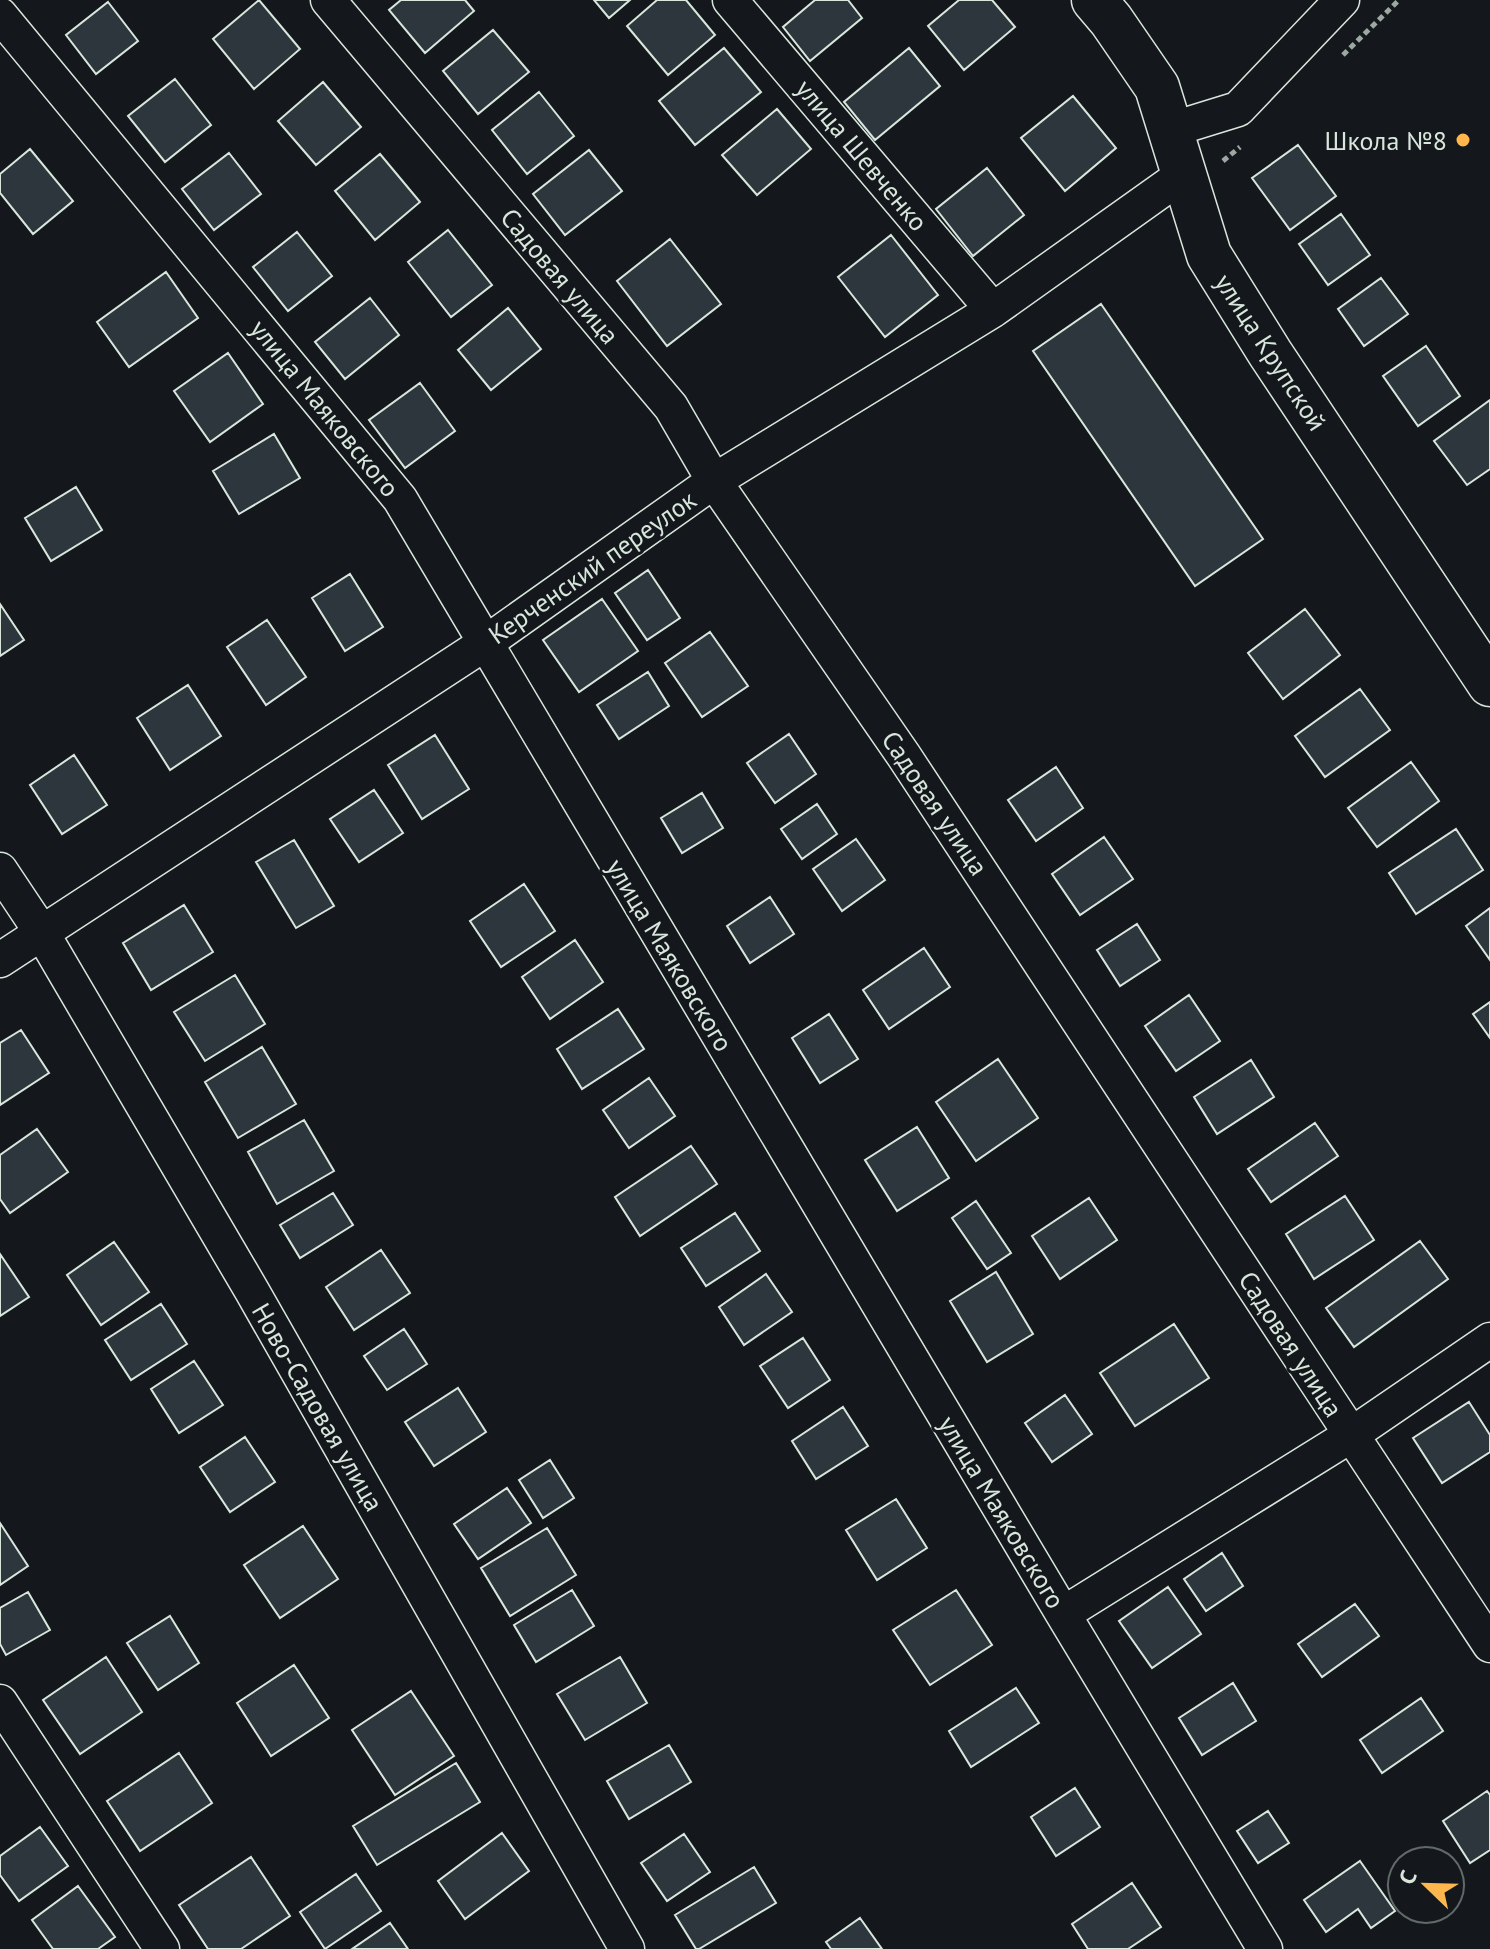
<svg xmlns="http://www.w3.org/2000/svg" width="1490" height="1949" font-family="'PT Sans',sans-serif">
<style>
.building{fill:#2c363c;stroke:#d8e6dc;stroke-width:2}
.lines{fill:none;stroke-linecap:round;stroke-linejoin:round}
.street-casing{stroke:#d8e6dc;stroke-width:37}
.secondary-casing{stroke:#d8e6dc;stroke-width:47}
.path{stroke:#9da8a2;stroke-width:5;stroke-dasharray:6 4;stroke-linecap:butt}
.street{stroke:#14181c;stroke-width:34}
.secondary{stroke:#14181c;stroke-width:44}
.poi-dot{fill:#ffb74d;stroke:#14181c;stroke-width:3}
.labels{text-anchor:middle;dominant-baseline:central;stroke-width:6;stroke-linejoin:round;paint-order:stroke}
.poi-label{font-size:26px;fill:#d8e6dc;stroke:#14181c;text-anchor:end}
.street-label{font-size:26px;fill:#d8e6dc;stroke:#14181c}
</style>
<rect width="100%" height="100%" fill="#14181c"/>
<path class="building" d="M 259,0 L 300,49 L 254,89 L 213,39 Z
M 401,0 L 465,0 L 474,11 L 425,53 L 389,10 Z
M 594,0 L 630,0 L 609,18 Z
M 657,0 L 686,0 L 715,35 L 668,75 L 627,26 Z
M 815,0 L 848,0 L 862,18 L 810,61 L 783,27 Z
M 959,0 L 992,0 L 1015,27 L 964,70 L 928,26 Z
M 108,2 L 138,41 L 96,74 L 66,35 Z
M 493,30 L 529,72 L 478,114 L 443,71 Z
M 724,48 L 761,92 L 695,145 L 659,101 Z
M 909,48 L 940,86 L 875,140 L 844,102 Z
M 175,79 L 211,125 L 165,162 L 128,116 Z
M 323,82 L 361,127 L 316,165 L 278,121 Z
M 539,92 L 574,136 L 527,174 L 492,130 Z
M 1073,96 L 1116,148 L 1065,191 L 1021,138 Z
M 777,109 L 811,149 L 757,195 L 722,155 Z
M 1298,145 L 1336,196 L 1290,230 L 1252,178 Z
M 30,149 L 73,201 L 33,234 L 0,193 L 0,174 Z
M 589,150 L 622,191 L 565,235 L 533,194 Z
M 229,153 L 261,194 L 214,230 L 182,189 Z
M 380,154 L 420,202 L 375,240 L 335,191 Z
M 987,168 L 1024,215 L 973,256 L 936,209 Z
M 1341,214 L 1370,255 L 1328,285 L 1299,244 Z
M 448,230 L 492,285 L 451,317 L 408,262 Z
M 297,232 L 332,276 L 288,311 L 253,267 Z
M 891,235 L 938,295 L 885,337 L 838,277 Z
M 670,239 L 721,304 L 667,346 L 617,281 Z
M 166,272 L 198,318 L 129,367 L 97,322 Z
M 1381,278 L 1408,314 L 1364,346 L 1338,309 Z
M 370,298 L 399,335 L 345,379 L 315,342 Z
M 1101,304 L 1263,539 L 1195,586 L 1033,351 Z
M 508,308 L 541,349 L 491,390 L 458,350 Z
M 1426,346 L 1460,396 L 1418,426 L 1383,376 Z
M 228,353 L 263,404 L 210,442 L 174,391 Z
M 420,383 L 455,431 L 405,468 L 369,420 Z
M 1490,400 L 1490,469 L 1467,485 L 1434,441 Z
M 274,434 L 300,478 L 239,514 L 213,471 Z
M 76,487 L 102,530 L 51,561 L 25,518 Z
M 648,570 L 680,618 L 647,640 L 615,593 Z
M 350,574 L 383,627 L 345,651 L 312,598 Z
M 602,599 L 638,651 L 579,692 L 543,640 Z
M 0,604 L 24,640 L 0,656 Z
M 1305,609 L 1340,655 L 1283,699 L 1248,653 Z
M 267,620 L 306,677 L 266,705 L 227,647 Z
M 710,632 L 748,686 L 702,717 L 665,663 Z
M 648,672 L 669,706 L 619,739 L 597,705 Z
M 188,685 L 221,736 L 170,770 L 137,718 Z
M 1360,689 L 1390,730 L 1325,777 L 1295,736 Z
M 789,734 L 816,774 L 775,803 L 747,763 Z
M 435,735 L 469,789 L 422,819 L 388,765 Z
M 74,755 L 107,805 L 62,834 L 30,785 Z
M 1411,762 L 1439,801 L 1377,847 L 1348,808 Z
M 1056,767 L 1083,808 L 1036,841 L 1008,800 Z
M 374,790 L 403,833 L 359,862 L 330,819 Z
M 702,793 L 723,828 L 682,853 L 661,818 Z
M 817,804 L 837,834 L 802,859 L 781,829 Z
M 1456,829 L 1483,870 L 1416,914 L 1389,873 Z
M 1104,837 L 1133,879 L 1080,915 L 1052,874 Z
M 856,839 L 885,880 L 842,911 L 813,869 Z
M 294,840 L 334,906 L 296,928 L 256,862 Z
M 524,884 L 555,931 L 501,967 L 470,921 Z
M 770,897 L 794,934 L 750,963 L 727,926 Z
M 184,905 L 213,952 L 151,990 L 123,943 Z
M 1490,908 L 1490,960 L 1466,926 Z
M 1137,924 L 1160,960 L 1120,986 L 1097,950 Z
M 575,940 L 603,982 L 550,1019 L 522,977 Z
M 924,948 L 950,987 L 889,1029 L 863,990 Z
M 235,975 L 265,1024 L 205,1061 L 174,1012 Z
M 1189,995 L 1220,1041 L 1176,1071 L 1145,1026 Z
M 1490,1002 L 1490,1038 L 1473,1014 Z
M 618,1009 L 644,1049 L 582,1089 L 557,1049 Z
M 829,1014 L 858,1059 L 820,1083 L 792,1038 Z
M 21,1030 L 49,1073 L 0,1105 L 0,1043 Z
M 262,1047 L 296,1104 L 238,1138 L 205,1082 Z
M 998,1059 L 1038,1118 L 976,1161 L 936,1102 Z
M 1251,1060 L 1274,1097 L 1217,1134 L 1194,1097 Z
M 649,1078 L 675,1116 L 629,1148 L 603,1110 Z
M 304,1120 L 334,1171 L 277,1204 L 248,1152 Z
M 1315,1123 L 1338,1156 L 1271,1202 L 1248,1169 Z
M 917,1127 L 949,1178 L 897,1211 L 865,1160 Z
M 37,1129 L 68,1172 L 10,1213 L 0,1199 L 0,1155 Z
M 691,1146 L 717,1184 L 640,1236 L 615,1197 Z
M 333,1193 L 353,1225 L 300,1258 L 280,1225 Z
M 1345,1196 L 1374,1240 L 1314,1279 L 1286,1234 Z
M 1089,1198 L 1117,1240 L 1060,1279 L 1032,1236 Z
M 976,1201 L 1011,1253 L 987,1269 L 952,1218 Z
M 735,1213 L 760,1251 L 706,1286 L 681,1248 Z
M 1420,1241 L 1448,1279 L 1354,1347 L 1326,1308 Z
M 114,1242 L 149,1292 L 101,1325 L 67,1275 Z
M 381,1250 L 410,1293 L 354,1330 L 326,1287 Z
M 0,1254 L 29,1297 L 0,1316 Z
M 996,1272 L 1033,1334 L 987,1362 L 950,1301 Z
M 766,1274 L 792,1312 L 744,1345 L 719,1307 Z
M 161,1304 L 187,1344 L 131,1380 L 105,1340 Z
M 1174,1324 L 1209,1378 L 1135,1426 L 1100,1373 Z
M 404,1329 L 427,1364 L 387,1390 L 364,1356 Z
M 803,1338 L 830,1380 L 788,1408 L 760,1366 Z
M 194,1361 L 223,1405 L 179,1433 L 151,1389 Z
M 458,1388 L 486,1432 L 434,1466 L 405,1422 Z
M 1065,1395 L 1092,1434 L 1052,1462 L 1025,1423 Z
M 1469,1402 L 1490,1435 L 1490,1452 L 1442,1483 L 1413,1438 Z
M 843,1407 L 868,1446 L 816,1479 L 792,1441 Z
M 245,1437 L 275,1482 L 230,1512 L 200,1467 Z
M 550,1460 L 574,1498 L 543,1518 L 519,1480 Z
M 507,1488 L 531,1523 L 478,1559 L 454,1524 Z
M 896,1499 L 927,1548 L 877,1580 L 846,1530 Z
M 0,1523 L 28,1566 L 0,1585 Z
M 303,1526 L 338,1579 L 280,1618 L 244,1565 Z
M 547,1528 L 576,1575 L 510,1616 L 481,1568 Z
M 1222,1553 L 1243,1586 L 1206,1611 L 1184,1579 Z
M 1168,1587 L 1201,1634 L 1152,1668 L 1119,1621 Z
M 572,1590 L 594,1626 L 536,1662 L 514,1625 Z
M 956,1590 L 992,1645 L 930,1685 L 893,1630 Z
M 28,1592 L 50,1630 L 6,1655 L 0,1644 L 0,1608 Z
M 1355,1604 L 1379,1636 L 1322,1677 L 1298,1644 Z
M 170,1616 L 199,1663 L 158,1690 L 127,1643 Z
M 106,1657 L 142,1712 L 80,1754 L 43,1700 Z
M 620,1657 L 647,1703 L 585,1740 L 557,1694 Z
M 294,1665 L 329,1718 L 271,1756 L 237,1703 Z
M 1233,1683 L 1256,1721 L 1202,1755 L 1179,1718 Z
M 1016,1688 L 1039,1723 L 971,1767 L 949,1731 Z
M 411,1691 L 454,1756 L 395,1795 L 352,1730 Z
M 1421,1698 L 1443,1731 L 1382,1773 L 1360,1740 Z
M 669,1745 L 691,1782 L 629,1819 L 607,1781 Z
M 179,1753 L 212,1803 L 140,1851 L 107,1801 Z
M 456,1763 L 480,1802 L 377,1865 L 353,1826 Z
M 1075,1788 L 1100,1827 L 1056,1856 L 1031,1817 Z
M 1487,1791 L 1490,1795 L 1490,1850 L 1470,1863 L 1443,1821 Z
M 1268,1811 L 1289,1843 L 1258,1863 L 1237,1831 Z
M 40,1827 L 68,1866 L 19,1901 L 0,1875 L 0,1856 Z
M 502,1833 L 529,1871 L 465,1919 L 438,1881 Z
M 684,1834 L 710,1872 L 667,1901 L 641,1863 Z
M 251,1857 L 290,1916 L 241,1949 L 208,1949 L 179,1905 Z
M 1360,1861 L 1395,1911 L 1371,1928 L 1358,1909 L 1326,1932 L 1304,1900 Z
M 754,1867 L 776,1903 L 699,1949 L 696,1949 L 675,1915 Z
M 356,1874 L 381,1911 L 325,1949 L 300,1912 Z
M 1132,1883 L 1161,1927 L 1128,1949 L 1088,1949 L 1072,1924 Z
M 78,1886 L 115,1937 L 98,1949 L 53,1949 L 32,1920 Z
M 860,1918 L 882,1949 L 831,1949 L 826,1942 Z
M 390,1923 L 408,1949 L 352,1949 Z"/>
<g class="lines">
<defs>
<path id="street" d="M 328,0 L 671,407 L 714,481 L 904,756 L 1490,1645
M 730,0 L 993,310
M 0,15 L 400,499 L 1063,1614 L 1265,1949
M 1170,130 L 1238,109 L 1342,0
M 0,870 L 42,933 L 252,1291 L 627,1949
M 0,960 L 484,644 L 714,481 L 993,310 L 1184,174
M 1063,1614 L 1351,1435 L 1490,1340
M 0,1702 L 162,1949"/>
<path id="secondary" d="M 1094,0 L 1111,20 L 1157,87 L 1209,255 L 1270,353 L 1490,684"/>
</defs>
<use href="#street" class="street-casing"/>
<use href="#secondary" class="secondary-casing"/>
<path class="path" d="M 1343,55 L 1399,0
M 1223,161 L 1240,147"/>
<use href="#street" class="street"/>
<use href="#secondary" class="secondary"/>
</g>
<circle class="poi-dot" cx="1463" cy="140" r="8"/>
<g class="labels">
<g class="poi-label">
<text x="1447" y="140">Школа №8</text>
</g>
<g class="street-label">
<text transform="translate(862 155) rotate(50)">улица Шевченко</text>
<text transform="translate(560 276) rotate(50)">Садовая улица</text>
<text transform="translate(1271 352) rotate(57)">улица Крупской</text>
<text transform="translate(325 408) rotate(51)">улица Маяковского</text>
<text transform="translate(592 567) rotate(-35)">Керченский переулок</text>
<text transform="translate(935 803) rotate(56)">Садовая улица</text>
<text transform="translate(670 955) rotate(59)">улица Маяковского</text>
<text transform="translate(1291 1344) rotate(57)">Садовая улица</text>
<text transform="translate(318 1407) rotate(60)">Ново-Садовая улица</text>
<text transform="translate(1002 1512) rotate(59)">улица Маяковского</text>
</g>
</g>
<g transform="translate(1426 1885) rotate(293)"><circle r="38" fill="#14181c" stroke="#626a69" stroke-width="2"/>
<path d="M0-6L14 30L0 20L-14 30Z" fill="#ffb74d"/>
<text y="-12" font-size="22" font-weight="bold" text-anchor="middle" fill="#d8e6dc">С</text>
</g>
</svg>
